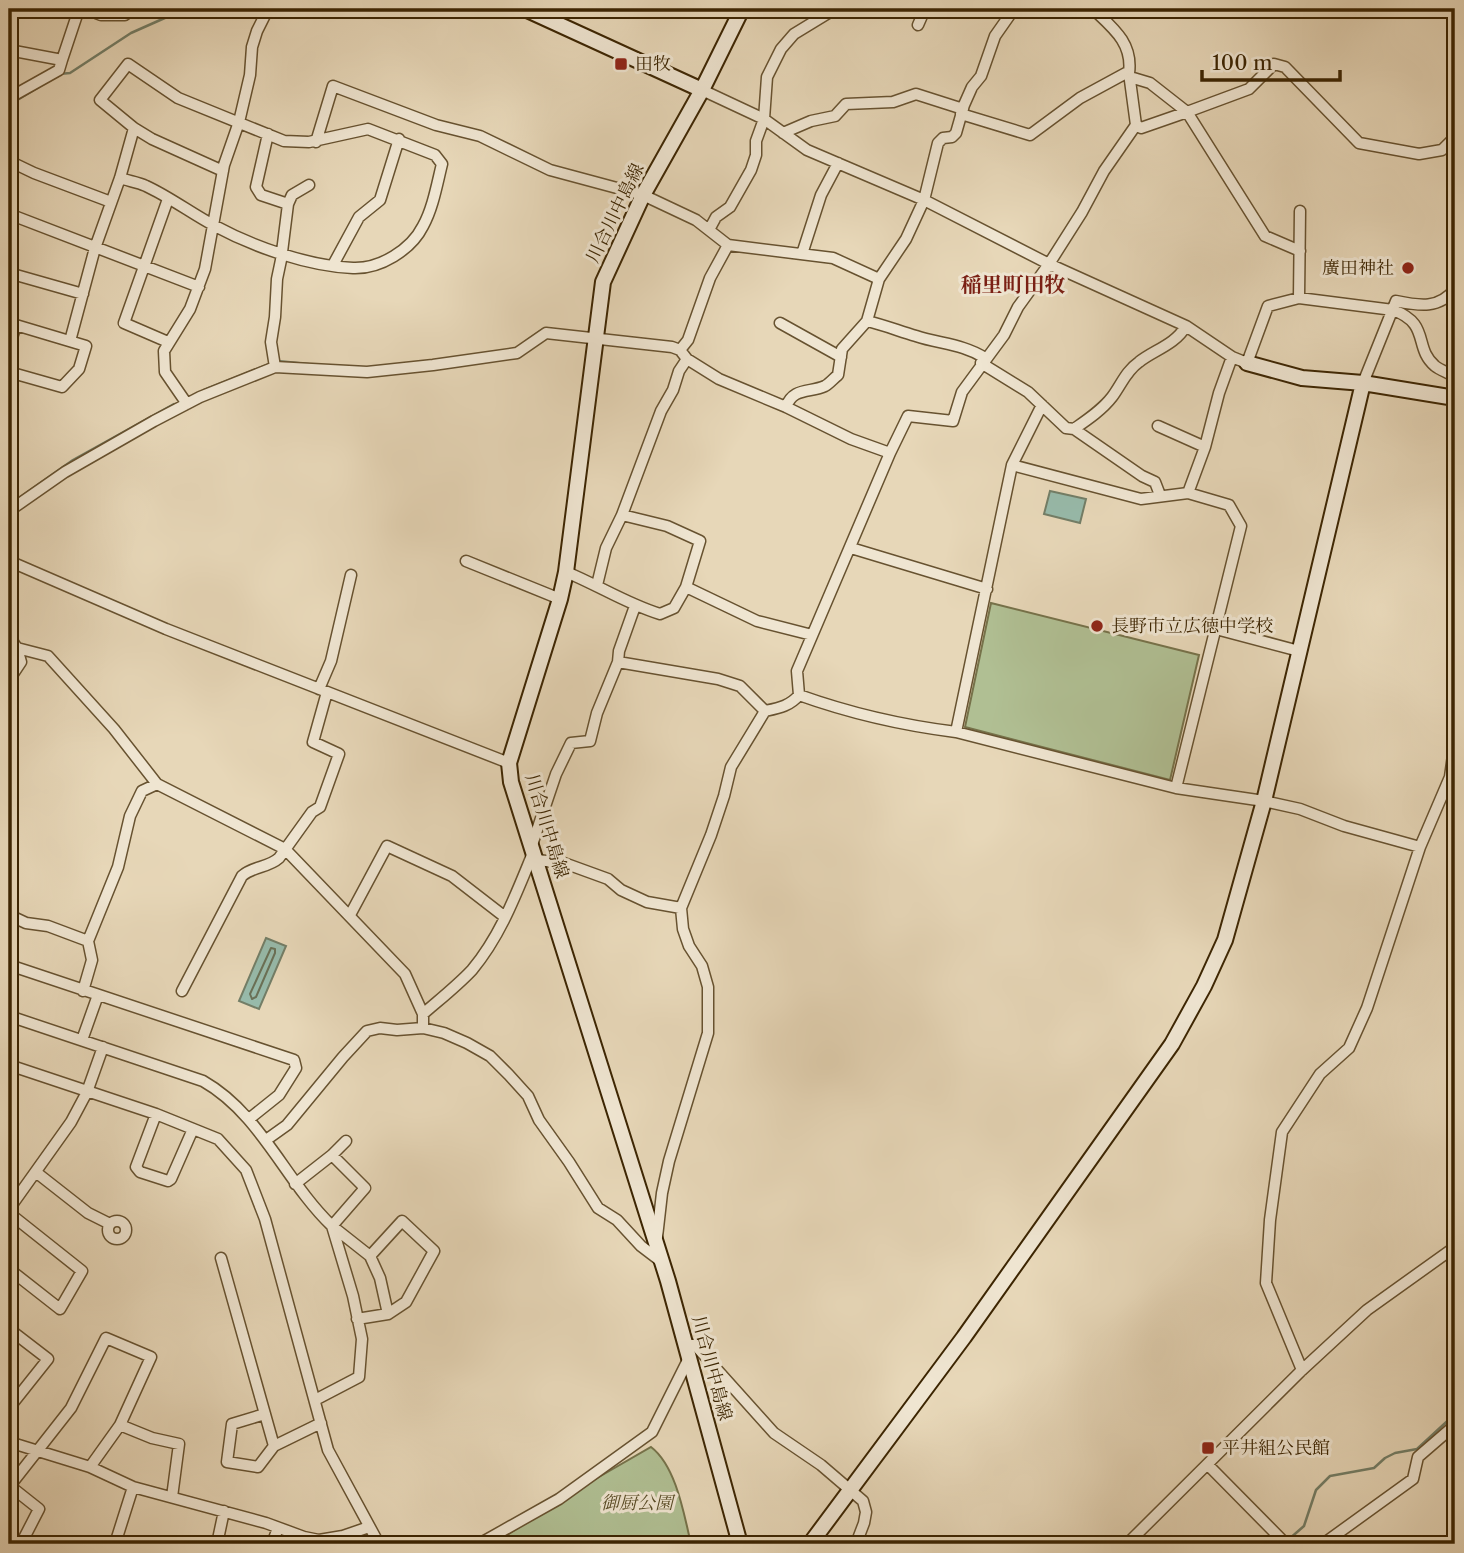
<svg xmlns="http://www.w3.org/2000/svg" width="1464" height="1553" font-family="'Libre Caslon Text','Noto Serif JP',serif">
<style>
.green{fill:#b0bf93;stroke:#76724a;stroke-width:2}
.water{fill:#97baaa;stroke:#737e67;stroke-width:2}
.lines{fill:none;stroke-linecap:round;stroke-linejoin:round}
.shore{stroke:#6a7056;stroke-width:2}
.stream{stroke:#737e67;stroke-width:2.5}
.street-casing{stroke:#675230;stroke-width:13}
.secondary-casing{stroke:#3c2502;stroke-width:18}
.street{stroke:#efe5d1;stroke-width:10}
.secondary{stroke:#efe5d1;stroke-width:14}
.poi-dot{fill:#8f2418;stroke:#efe5d1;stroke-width:2.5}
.labels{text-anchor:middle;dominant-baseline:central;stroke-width:6;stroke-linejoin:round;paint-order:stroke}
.poi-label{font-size:18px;fill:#3c2502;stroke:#efe5d1;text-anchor:start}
.street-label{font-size:18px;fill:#3c2502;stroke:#efe5d1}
.park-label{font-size:18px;font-style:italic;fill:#594c26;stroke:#efe5d1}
.quarter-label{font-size:21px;font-weight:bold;fill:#7a1f14;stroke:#efe5d1}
</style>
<rect width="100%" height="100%" fill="#e7d7b8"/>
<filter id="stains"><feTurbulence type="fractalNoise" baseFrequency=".00286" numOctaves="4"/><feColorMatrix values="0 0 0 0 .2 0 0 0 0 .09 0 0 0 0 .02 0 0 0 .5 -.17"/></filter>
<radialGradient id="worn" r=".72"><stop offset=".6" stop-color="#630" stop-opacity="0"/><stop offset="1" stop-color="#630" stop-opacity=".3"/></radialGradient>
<path class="green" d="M 991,603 L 1199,655 L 1170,780 L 965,727 Z
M 651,1447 C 676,1466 684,1514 691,1544 L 493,1544 L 585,1485 Z"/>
<path class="water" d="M 1050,491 L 1086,499 L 1080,523 L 1044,514 Z
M 266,938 L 286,946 L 259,1009 L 239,1001 Z"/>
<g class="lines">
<path class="shore" d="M 271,948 L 275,949 L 275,953 L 256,997 L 252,999 L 250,994 Z"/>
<path class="stream" d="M 59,74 L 70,73 L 131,33 L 167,17 L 175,9
M 9,105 L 39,87
M 526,341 L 543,329 L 547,329
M 278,361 L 317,365
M 204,390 L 272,363
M 9,505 L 73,460 L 174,404
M 1288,1540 L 1304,1526 L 1316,1490 L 1330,1476 L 1374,1468 L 1385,1458 L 1395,1453 L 1417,1449 L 1455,1414"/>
<defs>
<path id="street" d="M 86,9 L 101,15 L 125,15 L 131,9
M 1093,9 C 1113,28 1133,43 1129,73
M 918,25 L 925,9
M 9,50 L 62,60 L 79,9
M 1130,77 L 1150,83 L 1187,112 L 1249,89 L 1274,64 L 1285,67 L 1359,143 L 1419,154 L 1442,150 L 1455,137
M 702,90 L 764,119 L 807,150 L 924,200 L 1049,264 L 1186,326 L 1232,357 L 1247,363 L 1268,306 L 1299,298 L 1393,310 C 1431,324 1413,347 1435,366 C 1440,370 1449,373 1455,377
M 9,98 L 59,70 L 62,60
M 1136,125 L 1141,128 L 1187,112 L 1265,236 L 1300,251
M 783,133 L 811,121 L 835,116 L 846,104 L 893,102 L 916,94 L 963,109
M 268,134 L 256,187 L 261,195 L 288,204
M 316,142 L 333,86 L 436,125 L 480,136 L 550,170 L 643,195 L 696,220 L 728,245
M 9,161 L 34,173 L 111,202
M 120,178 C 128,181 138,182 146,186 C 170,197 192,214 215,226 C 254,247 308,266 353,268 C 380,269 411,250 423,226 C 433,208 437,184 442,164 L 435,155 L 368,129 L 309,142 L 284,141 L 178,98 L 128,64 L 100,100 L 134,128 L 152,139 L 223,171
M 9,214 L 199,287
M 709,230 L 716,217 L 730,207 L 751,170 L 756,155 L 756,141 L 764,119 L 767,77 L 781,49 L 794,34 L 835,9
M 802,254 L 821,195 L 838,163
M 333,265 L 359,217 L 380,200 L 399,139
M 9,273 L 83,294
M 1299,298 L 1300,211
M 867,321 L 879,279 L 906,239 L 924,200 L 938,143 L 943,138 L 952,137 L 956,133 L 964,105 L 972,87 L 981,76 L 995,36 L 1014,9
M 9,323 L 86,346 L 79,369 L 62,387 L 9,372
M 780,323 L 841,357
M 70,341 L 95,248 L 120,178 L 134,128
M 168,342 L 124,323 L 168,199
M 9,347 L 16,325
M 680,350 L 688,340 L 710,278 L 728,245 L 833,258 L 879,279
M 981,363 L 1028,392 L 1066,428 L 1074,429 C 1087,420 1102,410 1112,397 C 1121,385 1126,371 1139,362 C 1154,350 1175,345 1186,326
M 275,367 L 271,342 L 275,317 L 277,279 L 281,260 L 288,204 L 292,195 L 309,185
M 1363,383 L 1396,301 C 1420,306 1439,309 1455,289
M 187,404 L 165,372 L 164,351 L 190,309 L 205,269 L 224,165 L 239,122 L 250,75 L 252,47 L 257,31 L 268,9
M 786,407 C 793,387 810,393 825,386 C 829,384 834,378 838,375 L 842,349 L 867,321 C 884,325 899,331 916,336 C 940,344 963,344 985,358
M 1158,426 L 1205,447 L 1188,493
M 1074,429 L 1142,476 L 1155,482 L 1160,495
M 1205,447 L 1219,393 L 1232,357
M 1012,465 L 1042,405
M 9,511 L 65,472 L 154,421 L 200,397 L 275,367 L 367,372 L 433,365 L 517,353 L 546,333 L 672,347 L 680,350 L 687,359 L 719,379 L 786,407 L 851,439 L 890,453
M 851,548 L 987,589
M 9,561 L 166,629 L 509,763
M 466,561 L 560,599
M 566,572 C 598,585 627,604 660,614 L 674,608 L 686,587 L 700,541 L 667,526 L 622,515
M 597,585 L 606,548 L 622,515 L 661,411 L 673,390 L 679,371 L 687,359
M 686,587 L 757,621 L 812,635
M 1216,629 L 1299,651
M 9,636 L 17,648 L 48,656 L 114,729 L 157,784 L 285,849 L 405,974 L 423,1014 L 423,1028 L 397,1030 L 380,1028 L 367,1031 L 343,1057 L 287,1125 L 266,1140
M 618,662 L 718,679 L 740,686 L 765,711
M 9,680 L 21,662 L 17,648
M 319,689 L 331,661 L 351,575
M 956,732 C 900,725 852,714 799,695 L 797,671 L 890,453 L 908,416 L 953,421 L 962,392 L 1004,335 L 1018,307 L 1049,264 L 1082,212 L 1104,171 L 1136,125 L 1129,73 L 1126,73 L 1080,98 L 1030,135 L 961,114
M 1176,788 L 1241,526 L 1229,505 L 1188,493 L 1141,499 L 1012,465 L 956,732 L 1176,788 L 1264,801 L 1300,809 L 1344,826 L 1420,847
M 532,845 L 556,774 L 571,743 L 590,741 L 597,713 L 618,662 L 619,651 L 635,606
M 537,860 L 564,863 L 608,879 L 621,890 L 647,902 L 681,908
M 9,915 L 26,923 L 48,926 L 88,941
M 350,915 L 387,846 L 452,876 L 505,917
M 9,965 L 294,1060 L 296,1068 L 279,1095 L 249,1119
M 83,991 L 92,960 L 88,941 L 118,867 L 130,816 L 142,791 L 157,784
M 182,991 L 242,876 C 253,866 268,868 279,858 L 312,812 L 320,807 L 339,754 L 313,742 L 327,692
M 423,1014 C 439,1000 457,986 472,970 C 501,935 516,894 533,853
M 9,1016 L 203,1081 C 261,1114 285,1181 332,1226 L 365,1188 L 332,1155
M 423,1028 L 444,1033 L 467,1043 L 490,1056 L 509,1075 L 528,1096 L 539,1120 L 569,1162 L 598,1208 L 617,1220 L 641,1246 L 662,1262
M 82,1040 L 98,995
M 9,1065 L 156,1114 L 218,1139 L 246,1170 L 265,1219 L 328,1450 L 379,1544
M 156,1114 L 136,1167 L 140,1172 L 168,1181 L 171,1179 L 193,1129
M 37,1173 L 88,1213 L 110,1224
M 295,1184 L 332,1155 L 346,1141
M 9,1209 L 71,1122 L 87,1092 L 103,1047
M 9,1213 L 82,1271 L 60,1309 L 9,1269
M108 1230a9 9 0 1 1 18 0a9 9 0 1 1-18 0Z
M 332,1226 L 370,1256 L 380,1278 L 388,1314
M 657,1237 L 662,1193 L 669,1161 L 708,1033 L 708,987 L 702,966 L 689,946 L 683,929 L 681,908 L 711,835 L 724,796 L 731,767 L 765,711 C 779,708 790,706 799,695
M 221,1258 L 274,1446 L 321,1423
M 357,1319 L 388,1314 L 406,1302 L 434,1251 L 402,1221 L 370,1256
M 9,1329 L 48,1359 L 9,1408
M 686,1345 L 695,1345 L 774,1433 L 821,1465 L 863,1501 L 866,1512 L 864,1523 L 856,1544
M 1302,1370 L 1266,1283 L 1270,1220 L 1282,1132 L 1320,1074 L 1349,1048 L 1367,1008 L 1420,847 L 1450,777 L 1455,741
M 315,1400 L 359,1377 L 362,1339 L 353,1296 L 332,1226
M 265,1414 L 232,1424 L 227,1462 L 258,1467 L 274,1446
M 120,1425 L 152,1438 L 179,1444 L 172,1497
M 9,1442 L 90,1467 L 133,1487 L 266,1523 L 304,1537 L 319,1540 L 343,1536 L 369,1527
M 1208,1465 L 1286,1544
M 10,1486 L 39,1509 L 21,1544
M 9,1487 L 71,1408 L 106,1338 L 151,1357 L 120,1425 L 90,1467
M 115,1544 L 133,1487
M 217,1544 L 224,1511
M 272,1544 L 278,1528
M 479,1544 L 559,1499 L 652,1432 L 689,1358
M 1127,1544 L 1302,1370 L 1367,1310 L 1455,1247
M 1323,1544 L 1413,1479 L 1418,1457 L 1455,1425"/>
<path id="secondary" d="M 525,9 L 702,90
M 1247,363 L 1302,378 L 1363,383 L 1455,398
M 740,1544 L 668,1281 L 511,782 L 509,763 L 560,599 L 566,572 L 603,282 L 643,195 L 702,90 L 742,9
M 810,1544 L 964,1337 L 1172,1044 L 1204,986 L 1225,940 L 1264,801 L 1363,383"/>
</defs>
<use href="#street" class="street-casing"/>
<use href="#secondary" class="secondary-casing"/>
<use href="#street" class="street"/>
<use href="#secondary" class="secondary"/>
</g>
<g class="poi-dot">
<rect x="614" y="57" width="14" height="14" rx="3.5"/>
<circle cx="1408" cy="268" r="7"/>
<circle cx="1097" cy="626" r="7"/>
<rect x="1201" y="1441" width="14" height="14" rx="3.5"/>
</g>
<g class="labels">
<g class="poi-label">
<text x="635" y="64">田牧</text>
<text x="1394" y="268" text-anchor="end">廣田神社</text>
<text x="1111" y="626">長野市立広徳中学校</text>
<text x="1222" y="1448">平井組公民館</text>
</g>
<g class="street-label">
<text transform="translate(615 213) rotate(-64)">川合川中島線</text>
<text transform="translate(547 826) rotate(73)">川合川中島線</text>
<text transform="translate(712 1368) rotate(75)">川合川中島線</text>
</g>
<g class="park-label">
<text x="637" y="1503">御厨公園</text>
</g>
<g class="quarter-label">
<text x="1013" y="284">稲里町田牧</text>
</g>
</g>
<rect width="1464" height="1553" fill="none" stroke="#e7d7b8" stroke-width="35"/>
<rect x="10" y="10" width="1443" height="1532" fill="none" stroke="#3c2502" stroke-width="3.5"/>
<rect x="18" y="18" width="1429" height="1518" fill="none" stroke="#3c2502" stroke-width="2"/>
<path d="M1202 70v10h138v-10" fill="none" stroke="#3c2502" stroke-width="3.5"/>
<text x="1212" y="70" font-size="21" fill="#3c2502" stroke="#efe5d1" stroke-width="5" paint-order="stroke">100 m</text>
<rect width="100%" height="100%" filter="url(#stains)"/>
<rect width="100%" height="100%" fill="url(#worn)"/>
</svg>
